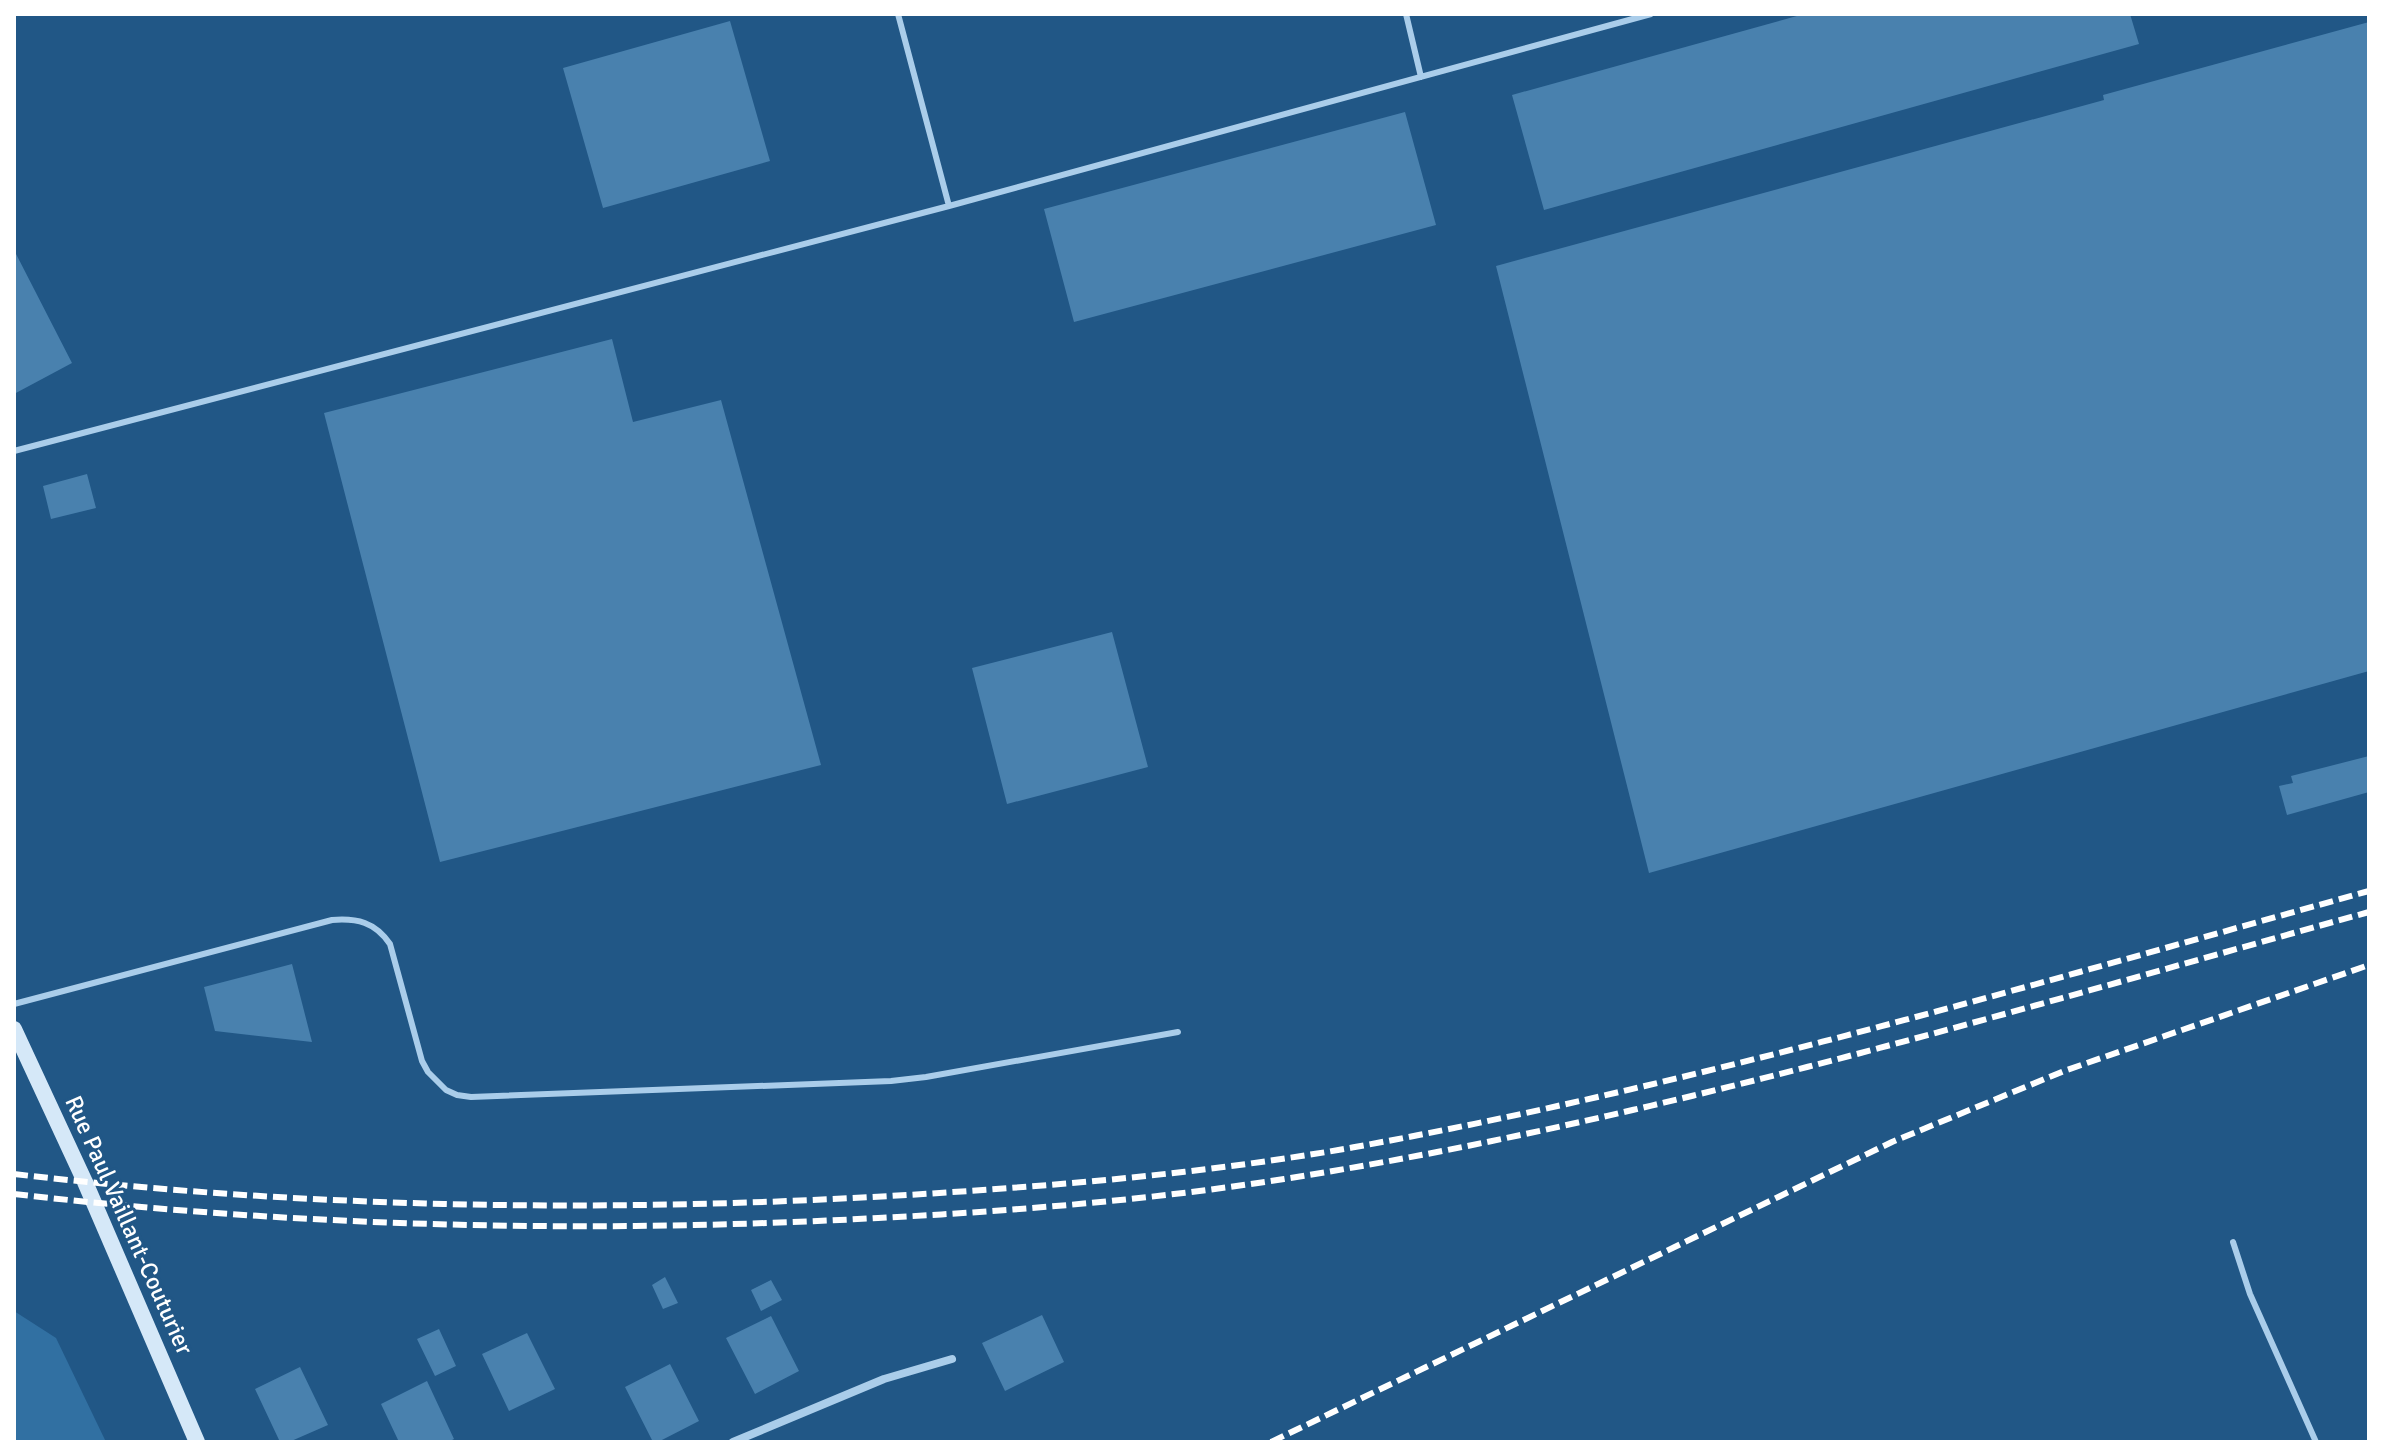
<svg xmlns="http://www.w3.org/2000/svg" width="2383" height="1456" font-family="Signika,sans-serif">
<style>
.green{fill:#3170a2}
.building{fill:#4981ae}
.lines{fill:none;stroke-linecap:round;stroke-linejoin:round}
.lane{stroke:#aacdea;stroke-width:6}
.street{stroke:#aacdea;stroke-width:8}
.secondary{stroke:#d5e8f8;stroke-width:16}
.rail{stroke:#fff;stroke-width:6;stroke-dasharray:14 6;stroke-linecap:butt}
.labels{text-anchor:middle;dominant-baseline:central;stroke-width:6;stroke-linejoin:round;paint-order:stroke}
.street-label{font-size:24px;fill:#fff;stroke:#215786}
</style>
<rect width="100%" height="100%" fill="#215786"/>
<path class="green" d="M 14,1311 L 56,1338 L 106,1442 L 14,1442 Z"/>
<path class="building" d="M 1804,14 L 2130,14 L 2139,44 L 1544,210 L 1512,95 Z
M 730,21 L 770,161 L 603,208 L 563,68 Z
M 2369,22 L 2369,671 L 1649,873 L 1496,266 L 2104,100 L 2103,95 Z
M 1405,112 L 1436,225 L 1074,322 L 1044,209 Z
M 14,250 L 72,363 L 14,394 Z
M 612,339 L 633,422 L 721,400 L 821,765 L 440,862 L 324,413 Z
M 87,474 L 96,508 L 51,519 L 43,486 Z
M 1112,632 L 1148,767 L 1007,804 L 972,668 Z
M 2369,756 L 2369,792 L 2287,815 L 2279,786 L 2293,783 L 2291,776 Z
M 292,964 L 312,1042 L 215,1031 L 204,987 Z
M 665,1277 L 678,1303 L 663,1309 L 652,1285 Z
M 771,1280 L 782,1300 L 761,1311 L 751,1290 Z
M 1042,1315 L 1064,1362 L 1005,1391 L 982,1343 Z
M 771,1316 L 799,1371 L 755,1394 L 726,1338 Z
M 439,1329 L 456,1366 L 435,1376 L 417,1339 Z
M 527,1333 L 555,1389 L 509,1411 L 482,1354 Z
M 670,1364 L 699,1421 L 658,1442 L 653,1442 L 625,1387 Z
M 300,1367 L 328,1425 L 289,1442 L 280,1442 L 255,1389 Z
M 427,1381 L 454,1439 L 448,1442 L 399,1442 L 381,1404 Z"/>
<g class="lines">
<path class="lane" d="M 898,14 L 949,206
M 1406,14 L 1421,77
M 14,451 L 949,206 L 1651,14
M 14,1004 L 332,920 C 357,918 375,922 390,944 L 422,1061 L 428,1072 L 446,1090 L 457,1095 L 471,1097 L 891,1081 L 926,1077 L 1178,1032
M 2233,1242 L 2250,1294 L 2316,1442"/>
<path class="street" d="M 733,1442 L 884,1379 L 952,1359"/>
<path class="secondary" d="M 14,1029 L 85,1182 L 197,1442"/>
<path class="rail" d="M 14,1174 C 304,1208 599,1213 890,1196 C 1041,1187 1194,1175 1344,1149 C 1691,1087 2030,985 2369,891
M 14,1194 C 300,1227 590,1234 878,1218 C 1014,1211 1150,1200 1284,1179 C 1653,1121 2011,1011 2369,912
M 1271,1442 L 1892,1142 L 2064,1071 L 2369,965"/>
</g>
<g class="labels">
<g class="street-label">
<text transform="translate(129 1225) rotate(66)">Rue Paul Vaillant-Couturier</text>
</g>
</g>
<rect width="2383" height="1456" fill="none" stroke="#ffffff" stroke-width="32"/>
</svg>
